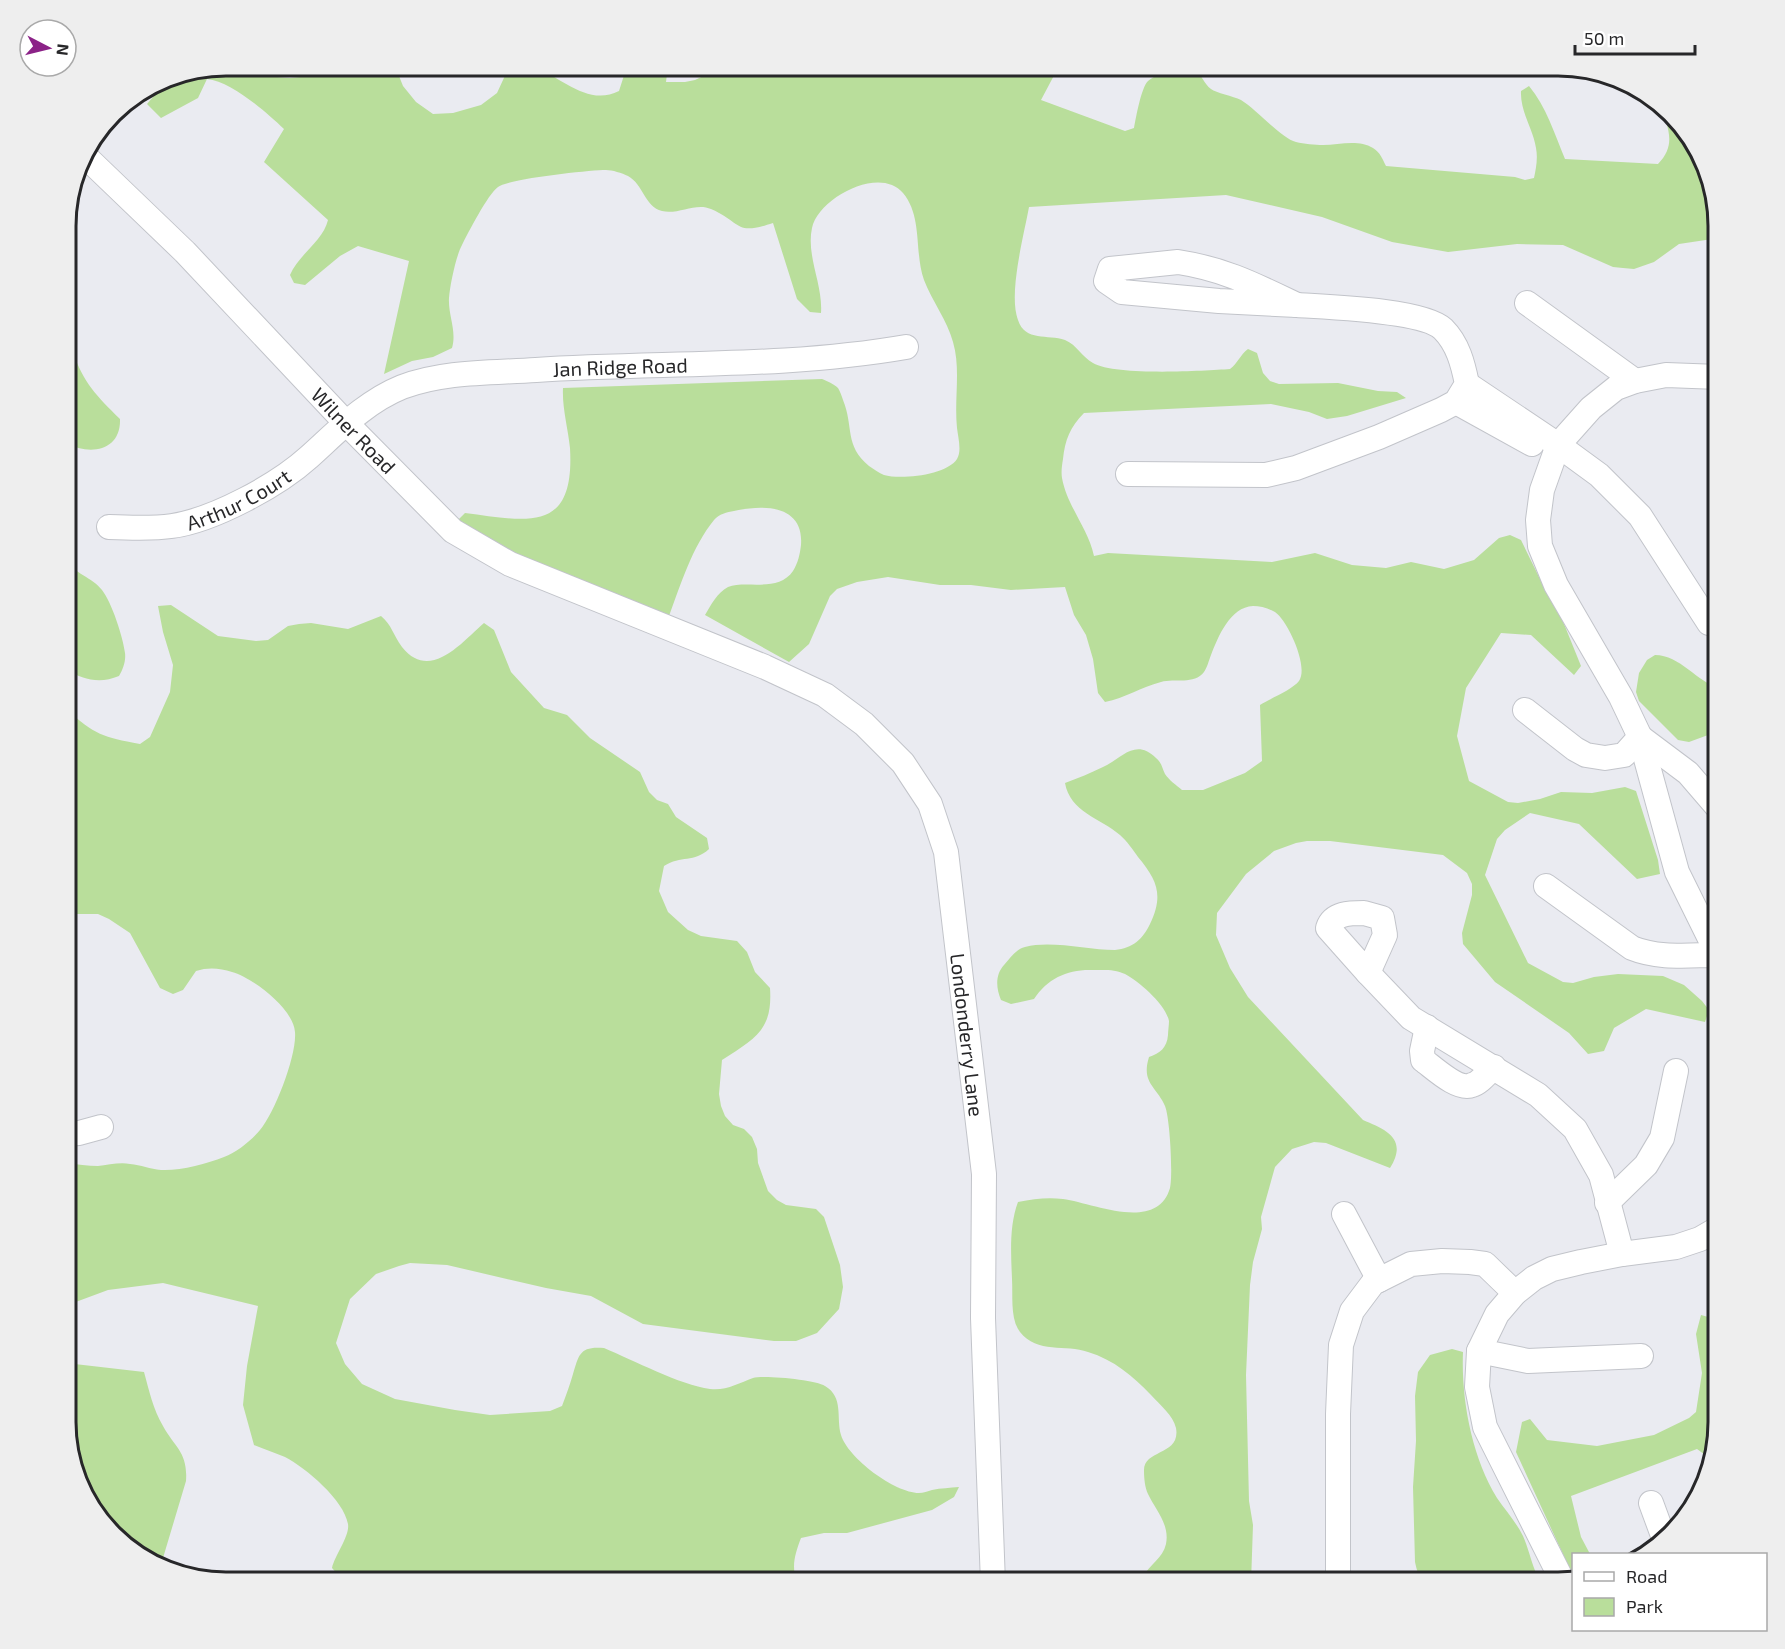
<svg xmlns="http://www.w3.org/2000/svg" width="1785" height="1649" font-family="'Exo 2',sans-serif">
<style>
.green{fill:#b9de9b}
.lines{fill:none;stroke-linecap:round;stroke-linejoin:round}
.minor-casing{stroke:#c2c4ca;stroke-width:26}
.minor{stroke:#fff;stroke-width:24}
.labels{text-anchor:middle;dominant-baseline:central;stroke-width:4.5;stroke-linejoin:round;paint-order:stroke}
.street-label{font-size:20px;fill:#272729;stroke:#fff}
.rim{fill:none;stroke:#272729;stroke-width:3}
</style>
<rect width="100%" height="100%" fill="#eaebf1"/>
<path class="green" d="M 226,66 L 237,66 L 252,75 L 290,78 L 300,77 L 314,66 L 395,66 L 403,86 L 416,102 L 433,114 L 453,113 L 481,105 L 497,93 L 509,67 L 511,66 C 519,66 528,65 535,68 C 562,77 588,107 619,91 L 627,66 L 668,66 L 666,82 L 685,82 L 695,80 L 724,66 L 756,66 L 756,77 L 808,71 L 826,66 L 981,66 L 1003,72 L 1024,74 L 1036,66 L 1059,66 L 1041,100 L 1125,131 L 1134,128 C 1136,118 1141,88 1148,81 C 1158,72 1181,69 1194,68 C 1202,75 1204,84 1211,89 C 1216,93 1233,96 1241,100 C 1256,109 1281,138 1296,142 C 1304,144 1315,145 1323,145 C 1339,145 1358,139 1373,148 C 1380,152 1383,160 1386,166 L 1515,177 L 1525,180 L 1534,178 C 1536,169 1538,158 1536,148 C 1533,128 1520,112 1521,91 L 1529,86 C 1546,106 1555,135 1565,159 L 1658,164 C 1677,145 1668,127 1660,105 C 1676,116 1692,136 1696,156 L 1701,156 C 1715,176 1719,213 1719,238 L 1679,244 L 1654,262 L 1634,269 L 1623,268 L 1613,267 L 1563,245 L 1517,244 L 1448,252 L 1392,242 L 1322,217 L 1226,195 L 1029,207 C 1024,235 1008,294 1018,320 C 1025,342 1048,334 1065,340 C 1077,345 1082,357 1093,363 C 1115,376 1202,371 1230,369 C 1238,363 1240,355 1248,349 L 1257,353 L 1263,373 L 1270,381 L 1279,384 L 1338,383 L 1378,391 L 1397,392 L 1406,398 L 1347,416 L 1327,419 L 1309,412 L 1271,404 L 1084,413 C 1070,427 1065,440 1063,459 C 1062,465 1061,472 1062,478 C 1067,506 1088,528 1094,556 L 1108,553 L 1272,562 L 1315,553 L 1352,565 L 1386,568 L 1411,562 L 1444,569 L 1474,560 L 1499,538 L 1510,535 L 1521,540 L 1539,577 L 1558,609 L 1581,666 L 1574,675 L 1531,635 L 1501,633 L 1466,688 L 1457,736 L 1469,781 L 1508,802 L 1518,803 L 1540,799 L 1561,792 L 1592,793 L 1625,787 L 1636,791 L 1658,860 L 1660,874 L 1637,879 L 1579,824 L 1530,813 L 1505,830 L 1497,839 L 1485,875 L 1528,963 L 1563,982 L 1573,983 L 1594,977 L 1618,974 L 1663,976 L 1684,985 L 1702,1001 L 1709,1010 L 1705,1022 L 1646,1009 L 1614,1028 L 1604,1051 L 1588,1054 L 1569,1033 L 1495,982 L 1463,944 L 1462,933 L 1472,895 L 1472,884 L 1467,873 L 1443,855 L 1330,841 L 1307,841 L 1296,843 L 1274,851 L 1246,874 L 1217,913 L 1216,935 L 1230,968 L 1248,997 L 1363,1120 C 1387,1130 1408,1139 1390,1168 L 1326,1143 L 1314,1142 L 1292,1149 L 1275,1167 L 1261,1217 L 1262,1229 L 1253,1262 L 1250,1285 L 1246,1375 L 1249,1501 L 1253,1525 L 1251,1583 L 1146,1583 L 1143,1577 C 1149,1565 1163,1558 1166,1544 C 1170,1524 1155,1509 1148,1494 C 1145,1488 1144,1478 1144,1471 C 1143,1449 1181,1456 1176,1428 C 1173,1415 1160,1405 1151,1395 C 1133,1376 1114,1360 1088,1352 C 1066,1344 1037,1354 1020,1332 C 1010,1319 1013,1296 1012,1279 C 1011,1254 1009,1226 1018,1202 C 1034,1199 1047,1197 1063,1199 C 1093,1203 1157,1233 1170,1188 C 1173,1176 1170,1118 1165,1106 C 1156,1086 1141,1083 1149,1057 C 1160,1053 1167,1048 1168,1035 C 1168,1031 1169,1025 1169,1021 C 1166,1005 1139,981 1125,974 C 1115,969 1104,970 1093,970 C 1068,969 1048,978 1034,999 L 1011,1004 L 1001,1000 C 996,988 995,975 1004,965 C 1010,958 1016,949 1025,947 C 1051,940 1088,950 1115,950 C 1133,948 1142,940 1150,924 C 1164,895 1157,880 1138,857 C 1133,850 1127,841 1120,835 C 1100,818 1070,812 1065,783 C 1078,778 1091,773 1103,767 C 1121,759 1135,737 1156,758 C 1162,763 1162,768 1165,774 C 1169,780 1176,785 1182,790 L 1203,790 L 1245,773 L 1262,761 L 1260,705 C 1269,699 1292,690 1299,681 C 1309,667 1288,621 1275,612 C 1268,608 1260,606 1253,606 C 1230,607 1218,637 1211,655 C 1209,660 1207,668 1204,672 C 1194,685 1175,678 1161,682 C 1141,687 1125,698 1105,702 L 1098,693 L 1093,659 L 1086,635 L 1074,615 L 1065,587 L 1011,590 L 971,585 L 940,585 L 888,577 L 857,582 L 837,589 L 830,596 L 809,644 L 789,662 L 705,615 C 711,605 717,593 728,587 C 745,580 778,593 793,571 C 798,563 800,554 801,545 C 804,505 764,504 734,511 C 727,512 719,514 714,520 C 692,547 681,584 669,616 L 516,555 L 458,520 L 465,513 C 528,521 575,534 570,448 C 568,428 562,408 563,388 L 822,379 C 827,381 834,384 838,388 C 840,391 842,397 843,400 C 854,427 844,445 869,466 C 874,469 879,473 884,475 C 901,480 947,475 957,459 C 962,451 958,437 957,428 C 954,399 961,369 953,342 C 947,320 932,301 924,280 C 914,252 923,217 903,193 C 880,165 818,198 812,228 C 806,256 823,284 821,313 L 810,312 L 797,299 L 773,223 C 734,236 743,223 711,209 C 696,202 678,215 662,211 C 645,207 643,184 628,176 C 622,173 612,170 606,170 C 590,170 507,179 498,187 C 488,194 468,233 462,245 C 456,256 450,285 449,298 C 448,315 457,331 452,348 L 433,357 L 412,361 L 384,374 L 409,261 L 358,246 L 340,256 L 305,285 L 294,283 L 290,275 C 299,254 323,241 328,220 L 264,162 L 284,129 C 266,112 231,81 207,79 L 198,98 L 161,118 L 147,104 L 170,77 Z
M 66,319 C 74,328 69,339 72,350 C 84,384 96,395 120,419 C 121,451 90,456 66,443 Z
M 66,559 C 74,574 92,577 102,590 C 112,603 123,637 125,653 C 126,661 123,669 119,676 C 100,684 83,680 66,669 Z
M 171,605 L 218,636 L 256,641 L 268,640 L 288,626 L 299,624 L 311,623 L 348,629 L 381,616 C 392,625 393,635 402,647 C 430,682 461,643 484,623 L 494,630 L 511,672 L 544,708 L 567,715 L 590,738 L 640,772 L 649,792 L 657,800 L 668,804 L 676,817 L 707,838 L 709,849 C 694,863 681,855 664,866 L 659,891 L 668,912 L 688,930 L 701,936 L 737,941 L 747,952 L 755,972 L 770,988 C 773,1031 754,1039 722,1060 L 719,1094 L 721,1106 L 725,1116 L 733,1125 L 744,1129 L 752,1137 L 757,1149 L 758,1163 L 768,1191 L 777,1200 L 786,1205 L 816,1209 L 824,1217 L 840,1265 L 843,1287 L 839,1309 L 817,1333 L 796,1341 L 774,1341 L 643,1324 L 591,1296 L 546,1288 L 447,1265 L 410,1263 L 399,1266 L 376,1274 L 350,1299 L 336,1343 L 345,1364 L 362,1384 L 395,1399 L 455,1410 L 490,1415 L 550,1411 L 562,1406 C 566,1395 570,1385 573,1374 C 579,1354 580,1346 604,1348 C 633,1360 680,1385 710,1389 C 726,1391 739,1383 753,1378 C 764,1375 816,1380 825,1386 C 844,1397 836,1418 841,1435 C 848,1458 895,1493 919,1493 C 923,1493 928,1491 932,1490 C 941,1488 950,1488 959,1487 L 954,1497 L 932,1510 L 847,1533 L 824,1533 L 801,1538 C 795,1554 791,1566 797,1583 L 408,1583 L 386,1575 L 340,1577 L 332,1568 C 335,1555 350,1536 348,1524 C 344,1500 306,1468 285,1457 C 275,1453 264,1449 254,1445 L 243,1405 L 247,1366 L 258,1306 L 163,1283 L 108,1290 L 73,1303 L 66,1303 L 66,1163 C 77,1164 88,1166 98,1166 C 108,1165 120,1162 130,1164 C 141,1165 150,1169 161,1170 C 180,1171 206,1164 224,1157 C 237,1152 251,1141 260,1130 C 275,1112 297,1055 295,1032 C 293,1008 253,978 232,972 C 220,968 208,967 196,971 L 183,990 L 173,994 L 160,988 L 130,933 L 109,919 L 98,914 L 71,914 L 66,916 L 66,709 C 95,735 103,737 140,744 L 150,737 L 170,692 L 173,665 L 163,632 L 158,606 Z
M 1655,655 C 1680,655 1697,682 1719,688 L 1719,731 L 1689,742 L 1678,740 L 1639,701 L 1636,692 L 1639,673 L 1647,660 Z
M 1701,1315 L 1719,1320 L 1719,1423 L 1712,1460 L 1697,1449 L 1571,1496 L 1581,1537 L 1590,1554 L 1574,1554 L 1573,1576 L 1516,1452 L 1522,1422 L 1530,1419 L 1547,1440 L 1597,1446 L 1654,1435 L 1689,1418 L 1696,1412 L 1702,1373 L 1696,1334 Z
M 1452,1349 L 1463,1352 C 1461,1400 1472,1457 1497,1498 C 1506,1511 1516,1522 1523,1536 C 1530,1552 1532,1568 1541,1583 L 1428,1583 C 1419,1580 1417,1571 1415,1562 L 1413,1487 L 1416,1441 L 1415,1396 L 1418,1372 L 1430,1355 Z
M 66,1363 L 144,1372 C 149,1390 153,1409 163,1426 C 175,1448 188,1452 186,1481 L 160,1568 L 113,1536 L 78,1484 L 66,1433 Z"/>
<g class="lines">
<defs>
<g id="minor">
<path id="s1" d="M 83,154 L 185,252 L 346,423 L 453,531 L 510,564 L 765,667 L 825,695 L 864,724 L 903,763 L 930,804 L 946,852 L 984,1174 L 983,1318 L 993,1583"/>
<path d="M 1178,262 C 1224,269 1255,285 1297,305 L 1219,301 L 1122,292 L 1106,281 L 1110,269 Z"/>
<path d="M 1527,303 L 1635,381"/>
<path d="M 1719,377 L 1666,375 L 1635,381 L 1616,388 L 1591,408 L 1558,445 L 1542,490 L 1538,520 L 1540,546 L 1556,585 L 1621,697 L 1640,737 L 1677,872 L 1719,957"/>
<path d="M 1467,384 L 1558,445 L 1599,475 L 1640,516 L 1709,623"/>
<path d="M 1456,402 L 1532,444"/>
<path d="M 1128,474 L 1266,475 L 1296,468 L 1379,437 L 1441,410 L 1456,402 L 1467,384 C 1463,364 1458,344 1443,329 C 1423,310 1327,307 1297,305"/>
<path id="s2" d="M 109,527 C 130,528 152,529 172,526 C 214,520 278,485 309,457 C 338,431 365,402 402,387 C 444,371 492,373 536,370 C 659,362 785,368 906,347"/>
<path d="M 1525,710 L 1575,749 L 1586,755 L 1605,758 L 1624,755 L 1640,737 L 1688,773 L 1719,809"/>
<path d="M 1546,886 L 1632,948 C 1659,959 1689,955 1718,955"/>
<path d="M 1364,913 L 1382,918 L 1385,935 L 1368,973 L 1328,928 C 1333,913 1350,913 1364,913 Z"/>
<path d="M 1368,973 L 1411,1018 L 1538,1095 L 1575,1129 L 1601,1175 L 1622,1254"/>
<path d="M 1427,1027 L 1422,1051 L 1423,1060 C 1434,1068 1458,1091 1472,1085 C 1480,1083 1488,1072 1494,1067"/>
<path d="M 66,1134 L 79,1133 L 101,1127"/>
<path d="M 1607,1203 L 1646,1165 L 1662,1138 L 1676,1071"/>
<path d="M 1344,1214 L 1379,1280"/>
<path d="M 1479,1351 L 1528,1361 L 1641,1356"/>
<path d="M 1651,1503 L 1665,1541"/>
<path d="M 1563,1582 L 1485,1427 L 1477,1387 L 1479,1351 L 1497,1314 L 1515,1293 L 1534,1278 L 1552,1269 L 1581,1262 L 1622,1254 L 1676,1247 L 1700,1239 L 1719,1228"/>
<path d="M 1338,1583 L 1338,1414 L 1341,1345 L 1352,1311 L 1373,1283 L 1411,1264 L 1442,1261 L 1470,1262 L 1485,1264 L 1515,1293"/>
</g>
</defs>
<use href="#minor" class="minor-casing"/>
<use href="#minor" class="minor"/>
</g>
<g class="labels">
<g class="street-label">
<text stroke="none"><textPath href="#s2" startOffset="555">Jan Ridge Road</textPath></text>
<text stroke="none"><textPath href="#s1" startOffset="387">Wilner Road</textPath></text>
<text stroke="none"><textPath href="#s2" startOffset="135">Arthur Court</textPath></text>
<text stroke="none"><textPath href="#s1" startOffset="1323">Londonderry Lane</textPath></text>
</g>
</g>
<path d="M0 0H1785V1649H0ZM226 76H1558A150 150 0 0 1 1708 226V1422A150 150 0 0 1 1558 1572H226A150 150 0 0 1 76 1422V226A150 150 0 0 1 226 76Z" fill="#eee" fill-rule="evenodd"/>
<path class="rim" d="M226 76H1558A150 150 0 0 1 1708 226V1422A150 150 0 0 1 1558 1572H226A150 150 0 0 1 76 1422V226A150 150 0 0 1 226 76Z"/>
<rect x="1572" y="1553" width="195" height="78" fill="#ffffff" stroke="#a9a9a9" stroke-width="1.5"/>
<rect x="1584" y="1572" width="30" height="9" fill="#ffffff" stroke="#a9a9a9" stroke-width="1.5"/>
<text x="1626" y="1583" font-size="18" fill="#272729">Road</text>
<rect x="1584" y="1598" width="30" height="18" fill="#b9de9b" stroke="#a9a9a9" stroke-width="1.5"/>
<text x="1626" y="1613" font-size="18" fill="#272729">Park</text>
<g transform="translate(48 48) rotate(97)"><circle r="28" fill="#ffffff" stroke="#a9a9a9" stroke-width="1.5"/>
<path d="M0-4.5L10 22L0 15L-10 22Z" fill="#8b2287"/>
<text y="-9" font-size="16" font-weight="bold" text-anchor="middle" fill="#272729">N</text>
</g>
<path d="M1575 45v9h120v-9" fill="none" stroke="#272729" stroke-width="3"/>
<text x="1584" y="45" font-size="18" fill="#272729" stroke="#ffffff" stroke-width="4.5" paint-order="stroke">50 m</text>
</svg>
